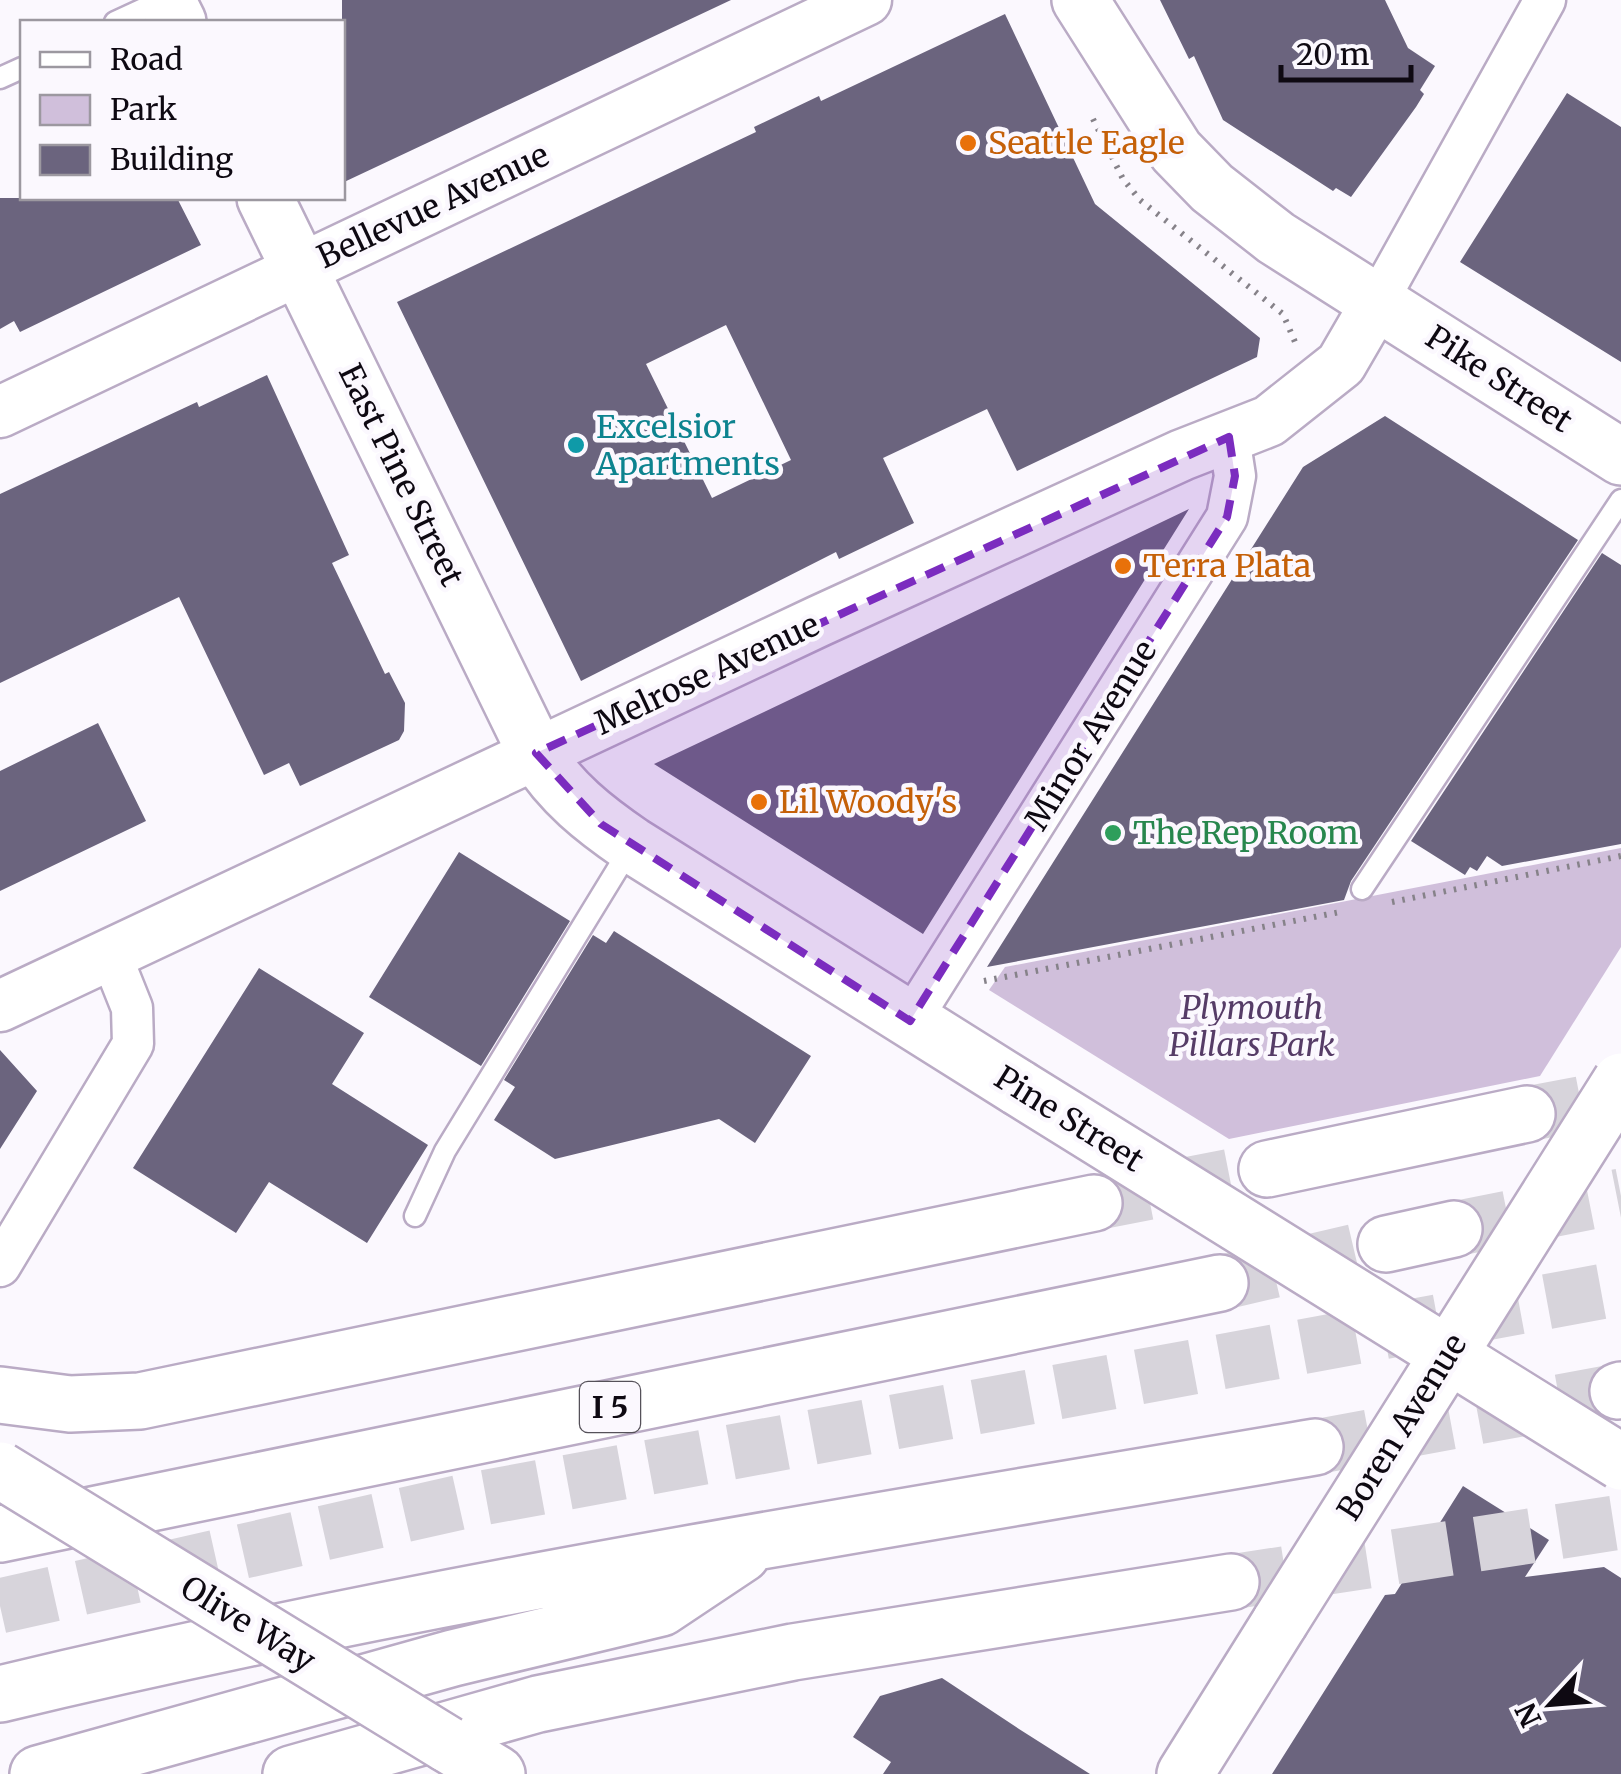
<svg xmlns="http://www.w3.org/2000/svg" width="1621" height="1774" font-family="Merriweather,serif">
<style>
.green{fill:#d0bfdb}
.building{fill:#6b647e;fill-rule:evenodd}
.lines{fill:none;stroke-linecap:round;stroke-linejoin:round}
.motorway-tunnel{stroke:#d7d4db;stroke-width:55;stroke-dasharray:55 28;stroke-linecap:butt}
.service-casing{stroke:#baabc5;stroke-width:25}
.minor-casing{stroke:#baabc5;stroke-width:45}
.tertiary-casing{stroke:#baabc5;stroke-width:55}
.secondary-casing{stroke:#baabc5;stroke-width:60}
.primary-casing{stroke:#baabc5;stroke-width:60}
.motorway-casing{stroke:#baabc5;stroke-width:60}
.path{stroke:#868289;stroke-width:6;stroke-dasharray:2.5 8;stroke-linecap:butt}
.service{stroke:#fff;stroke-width:20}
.minor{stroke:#fff;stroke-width:40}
.tertiary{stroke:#fff;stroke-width:50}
.secondary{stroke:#fff;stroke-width:55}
.primary{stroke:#fff;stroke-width:55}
.motorway{stroke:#fff;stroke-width:55}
.secondary-bridge-casing{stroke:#baabc5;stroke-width:60;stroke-linecap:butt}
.primary-bridge-casing{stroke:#baabc5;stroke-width:60;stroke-linecap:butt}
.secondary-bridge{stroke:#fff;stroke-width:55}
.primary-bridge{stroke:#fff;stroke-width:55}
.marked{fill:#7b2cbf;fill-opacity:0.2;stroke:#7b2cbf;stroke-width:8;stroke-dasharray:20 12;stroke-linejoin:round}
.food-dot{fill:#e8710a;stroke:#fbf8fe;stroke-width:4}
.culture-dot{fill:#0f9aa8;stroke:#fbf8fe;stroke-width:4}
.leisure-dot{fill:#2e9e5b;stroke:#fbf8fe;stroke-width:4}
.labels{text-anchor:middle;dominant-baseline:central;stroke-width:9;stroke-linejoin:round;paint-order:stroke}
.shield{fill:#fbf8fe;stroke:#555159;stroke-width:2.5}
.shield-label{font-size:30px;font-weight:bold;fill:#0e0912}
.food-label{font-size:32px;fill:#c56008;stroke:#fbf8fe;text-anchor:start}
.street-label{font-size:32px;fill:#0e0912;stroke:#fbf8fe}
.culture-label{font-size:32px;fill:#0d838f;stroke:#fbf8fe;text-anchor:start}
.leisure-label{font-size:32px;fill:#27864d;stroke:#fbf8fe;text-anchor:start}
.park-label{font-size:32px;font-style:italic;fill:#563c67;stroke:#fbf8fe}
</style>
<rect width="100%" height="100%" fill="#fbf8fe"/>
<path class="green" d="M 1621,848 L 1621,947 L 1540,1076 L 1229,1139 L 989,990 L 1005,967 Z"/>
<path class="building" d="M 342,0 L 731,0 L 342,183 Z
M 1160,0 L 1385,0 L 1408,48 L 1435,66 L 1420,90 L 1424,94 L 1416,107 L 1351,197 L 1336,188 L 1333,191 L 1223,120 L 1194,56 L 1189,59 Z
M 1005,14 L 1095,204 L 1260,338 L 1257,357 L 1017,471 L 987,409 L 883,458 L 914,523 L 839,559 L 836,552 L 581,681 L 397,302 L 756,132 L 754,127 L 819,96 L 821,101 ZM 726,325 L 791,460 L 712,498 L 646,364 Z
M 1567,93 L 1621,127 L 1621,362 L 1460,262 Z
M 0,198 L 177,198 L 201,245 L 20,332 L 14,321 L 0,329 Z
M 267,375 L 349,555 L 332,563 L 385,674 L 389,672 L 405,703 L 404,731 L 399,740 L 300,786 L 289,763 L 264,775 L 179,597 L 0,683 L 0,494 L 197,402 L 199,407 Z
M 1385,416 L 1578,540 L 1351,881 L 1344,900 L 987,967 L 1303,467 Z
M 1189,509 L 923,934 L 654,764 L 764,712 Z
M 1602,553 L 1621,565 L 1621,844 L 1502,866 L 1487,856 L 1477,871 L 1470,867 L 1465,875 L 1411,841 Z
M 98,723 L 146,821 L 0,891 L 0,771 Z
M 459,852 L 570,921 L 481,1066 L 369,997 Z
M 614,931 L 811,1056 L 755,1143 L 719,1119 L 555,1159 L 494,1120 L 515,1087 L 504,1080 L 593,935 L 606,943 Z
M 259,968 L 364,1033 L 332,1084 L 428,1145 L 367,1243 L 269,1182 L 236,1233 L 133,1168 Z
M 0,1050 L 37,1091 L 0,1149 Z
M 1463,1486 L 1549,1540 L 1525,1577 L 1604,1567 L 1621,1578 L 1621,1774 L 1272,1774 L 1385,1595 L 1395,1594 Z
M 942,1678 L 1019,1729 L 1090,1774 L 883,1774 L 891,1762 L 853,1737 L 880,1696 Z"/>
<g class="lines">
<path class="motorway-tunnel" d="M 1527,1114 L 1621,1096
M 1094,1203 L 1267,1169
M 1454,1229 L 1621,1196
M 1220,1283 L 1386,1244
M 1315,1447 L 1618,1391
M 1231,1582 L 1621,1522
M 0,1606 L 466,1501 L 1621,1288"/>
<defs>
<path id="service" d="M 115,22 L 163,0
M 0,78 L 22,68
M 1362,889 L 1621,500
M 415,1216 L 445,1151 L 631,847"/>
<path id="minor" d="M 1377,302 L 1545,0
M 910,1021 L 1227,517 L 1235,476 L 1229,437
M 0,1266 L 133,1044 L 132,1008 L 110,953"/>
<path id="tertiary" d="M 0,412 L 866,0
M 0,1006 L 819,621 L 1182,455 L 1269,421 L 1341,364 L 1377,302"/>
<path id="secondary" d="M 167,0 L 178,22
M 1080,0 L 1176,151 L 1212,188 L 1276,238 L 1621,457
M 265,198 L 536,753 C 561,793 594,819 632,845 L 1019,1088"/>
<path id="primary" d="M 447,1744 L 497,1774
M 1185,1774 L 1280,1622"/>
<path id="motorway" d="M 1267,1169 L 1527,1114
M 1386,1244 L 1454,1229
M 1618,1391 L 1621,1390
M 0,1395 L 70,1404 L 140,1401 L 1094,1203
M 0,1534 L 1220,1283
M 0,1694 C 434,1590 875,1522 1315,1447
M 38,1774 L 453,1658 L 661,1608 L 742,1554
M 291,1774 L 538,1704 L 793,1652 L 1231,1582"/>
</defs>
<use href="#service" class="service-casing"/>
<use href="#minor" class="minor-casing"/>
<use href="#tertiary" class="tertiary-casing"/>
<use href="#secondary" class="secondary-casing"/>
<use href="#primary" class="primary-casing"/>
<use href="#motorway" class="motorway-casing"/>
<path class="path" d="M 1093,119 L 1123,179 L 1140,200 L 1283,314 L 1295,342
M 1392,902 L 1621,856
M 984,981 L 1340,912"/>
<use href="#service" class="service"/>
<use href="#minor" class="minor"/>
<use href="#tertiary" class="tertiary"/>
<use href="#secondary" class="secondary"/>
<use href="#primary" class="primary"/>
<use href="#motorway" class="motorway"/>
<defs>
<path id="secondary-bridge" d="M 1019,1088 L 1621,1462"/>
<path id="primary-bridge" d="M 0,1470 L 447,1744
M 1280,1622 L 1621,1081"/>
</defs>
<use href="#secondary-bridge" class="secondary-bridge-casing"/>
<use href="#primary-bridge" class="primary-bridge-casing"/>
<use href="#secondary-bridge" class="secondary-bridge"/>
<use href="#primary-bridge" class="primary-bridge"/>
</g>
<path class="marked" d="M 1229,437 L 1235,476 L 1227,517 L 910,1021 L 601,824 L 536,753 Z"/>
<g class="food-dot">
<circle cx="968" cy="143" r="10"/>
<circle cx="1123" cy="566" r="10"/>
<circle cx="759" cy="802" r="10"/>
</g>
<circle class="culture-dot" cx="576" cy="445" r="10"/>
<circle class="leisure-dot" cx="1113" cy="833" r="10"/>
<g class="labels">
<rect class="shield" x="580" y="1382" width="60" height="50" rx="8"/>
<g class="shield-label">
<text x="610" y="1407">I 5</text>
</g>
<g class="food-label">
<text x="988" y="143">Seattle Eagle</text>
<text x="1143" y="566">Terra Plata</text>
<text x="779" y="802">Lil Woody's</text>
</g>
<g class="street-label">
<text transform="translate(433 206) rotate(-25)">Bellevue Avenue</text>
<text transform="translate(1499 379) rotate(33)">Pike Street</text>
<text transform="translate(401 475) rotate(64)">East Pine Street</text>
<text transform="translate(707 674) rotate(-25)">Melrose Avenue</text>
<text transform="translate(1091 735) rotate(-58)">Minor Avenue</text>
<text transform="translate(1069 1119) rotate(32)">Pine Street</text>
<text transform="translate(1402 1427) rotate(-58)">Boren Avenue</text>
<text transform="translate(248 1624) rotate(32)">Olive Way</text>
</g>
<g class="culture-label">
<text x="596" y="427">Excelsior<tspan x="596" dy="37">Apartments</tspan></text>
</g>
<g class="leisure-label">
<text x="1133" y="833">The Rep Room</text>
</g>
<g class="park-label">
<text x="1252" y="1008">Plymouth<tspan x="1252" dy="37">Pillars Park</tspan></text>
</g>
</g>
<rect x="20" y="20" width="325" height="180" fill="#fbf8fe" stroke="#9c98a0" stroke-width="2.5"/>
<rect x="40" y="52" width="50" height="15" fill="#ffffff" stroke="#9c98a0" stroke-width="2.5"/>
<text x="110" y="70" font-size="30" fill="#0e0912">Road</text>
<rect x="40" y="95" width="50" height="30" fill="#d0bfdb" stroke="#9c98a0" stroke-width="2.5"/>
<text x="110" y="120" font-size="30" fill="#0e0912">Park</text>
<rect x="40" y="145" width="50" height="30" fill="#6b647e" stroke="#9c98a0" stroke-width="2.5"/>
<text x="110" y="170" font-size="30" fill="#0e0912">Building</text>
<g transform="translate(1551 1704) rotate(244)" stroke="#fbf8fe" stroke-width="8" paint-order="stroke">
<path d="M0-8L18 38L0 25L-18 38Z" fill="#0e0912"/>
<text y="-15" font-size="28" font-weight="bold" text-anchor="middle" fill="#0e0912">N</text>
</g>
<path d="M1281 65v15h130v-15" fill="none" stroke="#0e0912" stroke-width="5"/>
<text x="1296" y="65" font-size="30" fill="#0e0912" stroke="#fbf8fe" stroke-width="8" paint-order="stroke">20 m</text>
</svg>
